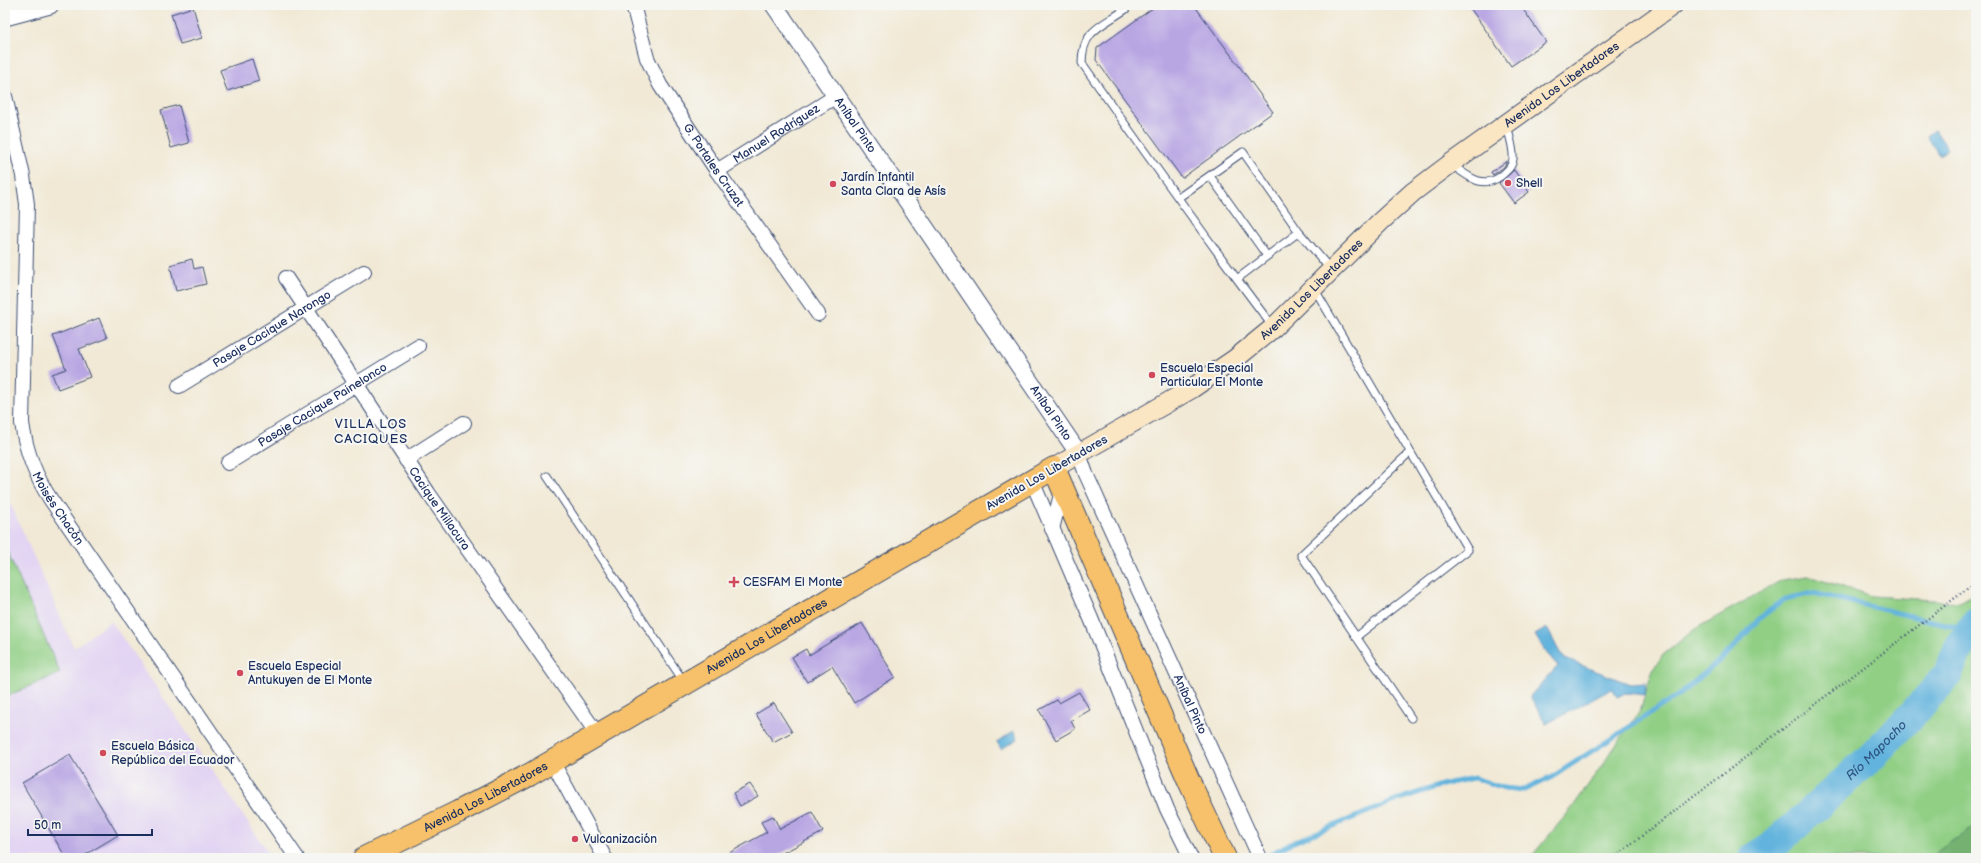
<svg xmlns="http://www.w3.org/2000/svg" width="1981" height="863" font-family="'Balsamiq Sans',sans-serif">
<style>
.built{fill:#e2d4f3}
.green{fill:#91cf85;stroke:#567f72}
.forest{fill:#74b272;stroke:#487068}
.water{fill:#62b3dd;stroke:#3e719e}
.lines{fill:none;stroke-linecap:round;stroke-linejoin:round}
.stream{stroke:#62b3dd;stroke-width:5}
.river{stroke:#62b3dd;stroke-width:30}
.building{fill:#b8a6e3}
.service-casing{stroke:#3b4b70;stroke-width:9}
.minor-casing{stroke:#3b4b70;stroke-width:16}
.tertiary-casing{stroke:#3b4b70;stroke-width:19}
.secondary-casing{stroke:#3b4b70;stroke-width:21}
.primary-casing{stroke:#3b4b70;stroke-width:24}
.path{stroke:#3b4b70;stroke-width:2.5;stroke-dasharray:1 3;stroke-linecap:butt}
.service{stroke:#fff;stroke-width:7}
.minor{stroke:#fff;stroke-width:14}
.tertiary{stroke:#fff;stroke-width:17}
.secondary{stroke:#fbe6c4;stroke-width:19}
.primary{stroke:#f6c16b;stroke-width:22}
.poi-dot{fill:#d1495b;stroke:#f6f6f2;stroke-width:1.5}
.labels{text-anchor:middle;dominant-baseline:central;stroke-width:4;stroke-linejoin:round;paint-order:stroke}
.street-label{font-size:12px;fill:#1b2f5e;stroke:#f6f6f2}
.poi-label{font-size:12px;fill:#1b2f5e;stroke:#f6f6f2;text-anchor:start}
.neighbourhood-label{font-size:13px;letter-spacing:1px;fill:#1b2f5e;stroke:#f6f6f2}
.water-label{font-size:13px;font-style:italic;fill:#305784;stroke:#f6f6f2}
</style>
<rect width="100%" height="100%" fill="#f6f6f2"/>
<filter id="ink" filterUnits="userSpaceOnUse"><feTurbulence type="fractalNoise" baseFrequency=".025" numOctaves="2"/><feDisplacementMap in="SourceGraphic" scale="8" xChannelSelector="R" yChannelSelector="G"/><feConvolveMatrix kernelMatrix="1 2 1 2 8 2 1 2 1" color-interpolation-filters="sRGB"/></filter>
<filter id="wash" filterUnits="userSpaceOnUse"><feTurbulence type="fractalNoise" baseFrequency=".012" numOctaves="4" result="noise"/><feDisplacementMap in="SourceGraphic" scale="16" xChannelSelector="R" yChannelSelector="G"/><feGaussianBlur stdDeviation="0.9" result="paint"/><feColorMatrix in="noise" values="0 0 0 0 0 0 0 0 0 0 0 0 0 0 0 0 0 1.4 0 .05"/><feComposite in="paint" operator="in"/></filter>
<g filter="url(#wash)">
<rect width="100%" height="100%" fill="#f1e9d5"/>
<path class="built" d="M 5,491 L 74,648 L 111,621 L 272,858 L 5,858 Z"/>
<path class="green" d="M 5,546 L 60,673 L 5,697 Z
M 1808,576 L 1872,596 L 1960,602 L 1976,593 L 1976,858 L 1530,858 L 1572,808 L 1640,711 L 1653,669 L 1663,655 L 1695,629 L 1782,580 Z"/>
<path class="forest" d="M 1976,826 L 1976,858 L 1931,858 L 1939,850 Z"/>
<path class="water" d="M 1935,130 L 1948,149 L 1939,155 L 1927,136 Z
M 1547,628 L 1559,651 L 1565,659 L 1630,684 L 1646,683 L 1645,695 L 1626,693 L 1617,697 L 1612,689 L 1546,724 L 1530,696 L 1558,666 L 1545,651 L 1535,635 Z
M 1014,731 L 1018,739 L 1001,749 L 997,742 Z"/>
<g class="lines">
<path class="stream" d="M 1269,855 L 1291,843 L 1402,798 L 1445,784 L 1474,778 L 1504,788 L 1524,790 L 1552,777 L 1680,694 L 1725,656 L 1761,617 L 1785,599 L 1813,593 L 1970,630"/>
<path class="river" id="s1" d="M 1753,858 L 1775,844 L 1869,759 L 1910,717 L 1947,676 L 1958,650 L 1970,630 L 1976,623"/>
</g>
<g id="blocks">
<path class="building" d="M 1157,5 L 1194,5 L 1273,112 L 1182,178 L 1096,60 L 1097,48 Z
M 1468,5 L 1520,5 L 1546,42 L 1511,66 Z
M 193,7 L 202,38 L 180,44 L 171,14 Z
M 252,59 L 259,81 L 227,91 L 220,70 Z
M 179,105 L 189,143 L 171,148 L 161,110 Z
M 1507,161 L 1504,167 L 1493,175 L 1491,172 Z
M 1514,170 L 1529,192 L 1514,203 L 1499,183 Z
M 192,259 L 194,269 L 202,267 L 206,284 L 176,291 L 170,265 Z
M 99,318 L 107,338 L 79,349 L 90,377 L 58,389 L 52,374 L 66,369 L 53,336 Z
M 862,623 L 895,677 L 854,703 L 832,666 L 807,682 L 792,657 L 806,649 L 809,655 Z
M 1079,692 L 1090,710 L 1071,721 L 1075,729 L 1056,740 L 1039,710 L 1057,700 L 1059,703 Z
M 774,703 L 792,732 L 773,742 L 756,714 Z
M 70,755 L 118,835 L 80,858 L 66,858 L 22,783 Z
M 750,784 L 758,796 L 740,806 L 733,793 Z
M 812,812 L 823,832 L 773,858 L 720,858 L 767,832 L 761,822 L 773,816 L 780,829 Z"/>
</g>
</g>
<g filter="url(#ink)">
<use href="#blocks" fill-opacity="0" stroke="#3b4b70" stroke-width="1"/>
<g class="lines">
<defs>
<path id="service" d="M 1126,9 C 1102,26 1082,30 1082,63 C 1133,136 1185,208 1237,279 L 1299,232 L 1243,152 L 1178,198
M 1452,165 C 1468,176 1482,190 1501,176 C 1507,171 1512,167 1513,159 C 1514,148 1509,136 1507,125
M 1210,176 L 1267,256
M 1299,232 L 1331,270
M 1237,279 L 1273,327
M 1314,288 L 1468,550 L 1356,637
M 1410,452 L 1301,555 L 1411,718
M 547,476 L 684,682"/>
<g id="minor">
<path id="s2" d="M 633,5 L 647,58 L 660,85 L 717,171 L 818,314"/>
<path id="s3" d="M 5,96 L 23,176 L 27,204 L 22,423 C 26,452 35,476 51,500 L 297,858"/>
<path id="s4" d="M 717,171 L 836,96"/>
<path id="s5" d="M 286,278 L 429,494 L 598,735"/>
<path id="s6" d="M 179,386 L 364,272"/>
<path id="s7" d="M 1079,454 L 1086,474 L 1260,858"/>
<path d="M 406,460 L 464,423"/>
<path id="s8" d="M 228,463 L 418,346"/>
<path d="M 1032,481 L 1092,621 L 1167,809 L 1191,858"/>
<path d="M 1052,529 L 1063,487"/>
<path d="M 552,761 L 605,858"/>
</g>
<g id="tertiary">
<path id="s9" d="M 774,5 L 1079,454"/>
<path d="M 5,17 L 50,5"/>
</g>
<g id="secondary">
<path id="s10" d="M 1054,468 L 1191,389 L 1235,359 L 1273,328 L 1380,222 L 1413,192 L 1450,164 L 1673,5"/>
</g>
<g id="primary">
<path id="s11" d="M 364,858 L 458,812 L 529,775 L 1054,468 L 1189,781 L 1225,858"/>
</g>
</defs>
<use href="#service" class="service-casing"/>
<use href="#minor" class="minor-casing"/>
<use href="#tertiary" class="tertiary-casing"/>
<use href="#secondary" class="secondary-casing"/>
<use href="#primary" class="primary-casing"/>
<path class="path" d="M 1613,858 L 1976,582"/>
<use href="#service" class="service"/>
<use href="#minor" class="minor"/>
<use href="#tertiary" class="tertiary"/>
<use href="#secondary" class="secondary"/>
<use href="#primary" class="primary"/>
</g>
</g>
<g class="poi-dot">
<circle cx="1508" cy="183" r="4"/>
<circle cx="833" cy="184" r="4"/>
<circle cx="1152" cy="375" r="4"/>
<path d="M732 576h4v4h4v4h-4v4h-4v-4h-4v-4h4z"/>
<circle cx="240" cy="673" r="4"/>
<circle cx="103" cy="753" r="4"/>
<circle cx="575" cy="839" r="4"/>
</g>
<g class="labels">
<g class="street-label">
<text stroke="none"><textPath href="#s10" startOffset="639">Avenida Los Libertadores</textPath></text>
<text stroke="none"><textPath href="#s9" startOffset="145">Aníbal Pinto</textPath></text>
<text stroke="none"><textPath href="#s4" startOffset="70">Manuel Rodríguez</textPath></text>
<text stroke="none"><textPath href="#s2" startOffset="181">G. Portales Cruzat</textPath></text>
<text stroke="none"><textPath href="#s10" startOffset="315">Avenida Los Libertadores</textPath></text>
<text stroke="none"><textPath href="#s6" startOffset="109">Pasaje Cacique Narongo</textPath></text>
<text stroke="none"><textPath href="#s8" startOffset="111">Pasaje Cacique Painelonco</textPath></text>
<text stroke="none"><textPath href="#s9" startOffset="493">Aníbal Pinto</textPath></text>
<text transform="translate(1047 473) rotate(-30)">Avenida Los Libertadores</text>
<text stroke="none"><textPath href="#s3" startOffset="423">Moisés Chacón</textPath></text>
<text stroke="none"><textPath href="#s5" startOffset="277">Cacique Millacura</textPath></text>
<text stroke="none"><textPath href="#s11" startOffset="460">Avenida Los Libertadores</textPath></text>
<text stroke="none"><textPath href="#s7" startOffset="274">Aníbal Pinto</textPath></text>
<text stroke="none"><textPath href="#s11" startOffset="136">Avenida Los Libertadores</textPath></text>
</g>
<g class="poi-label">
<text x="841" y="177">Jardín Infantil<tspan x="841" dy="14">Santa Clara de Asís</tspan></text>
<text x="1516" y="183">Shell</text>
<text x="1160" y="368">Escuela Especial<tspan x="1160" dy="14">Particular El Monte</tspan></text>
<text x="743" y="582">CESFAM El Monte</text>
<text x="248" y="666">Escuela Especial<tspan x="248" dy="14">Antukuyen de El Monte</tspan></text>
<text x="111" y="746">Escuela Básica<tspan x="111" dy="14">República del Ecuador</tspan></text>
<text x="583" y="839">Vulcanización</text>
</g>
<g class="neighbourhood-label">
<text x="371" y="424">VILLA LOS<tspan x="371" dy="15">CACIQUES</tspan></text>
</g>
<g class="water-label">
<text stroke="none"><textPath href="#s1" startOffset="164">Río Mapocho</textPath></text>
</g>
</g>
<rect width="1981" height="863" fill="none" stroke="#f6f6f2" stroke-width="20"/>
<path d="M28 829v6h124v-6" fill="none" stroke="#1b2f5e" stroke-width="2"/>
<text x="34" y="829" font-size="12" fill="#1b2f5e" stroke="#f6f6f2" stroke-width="3" paint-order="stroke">50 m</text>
</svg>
